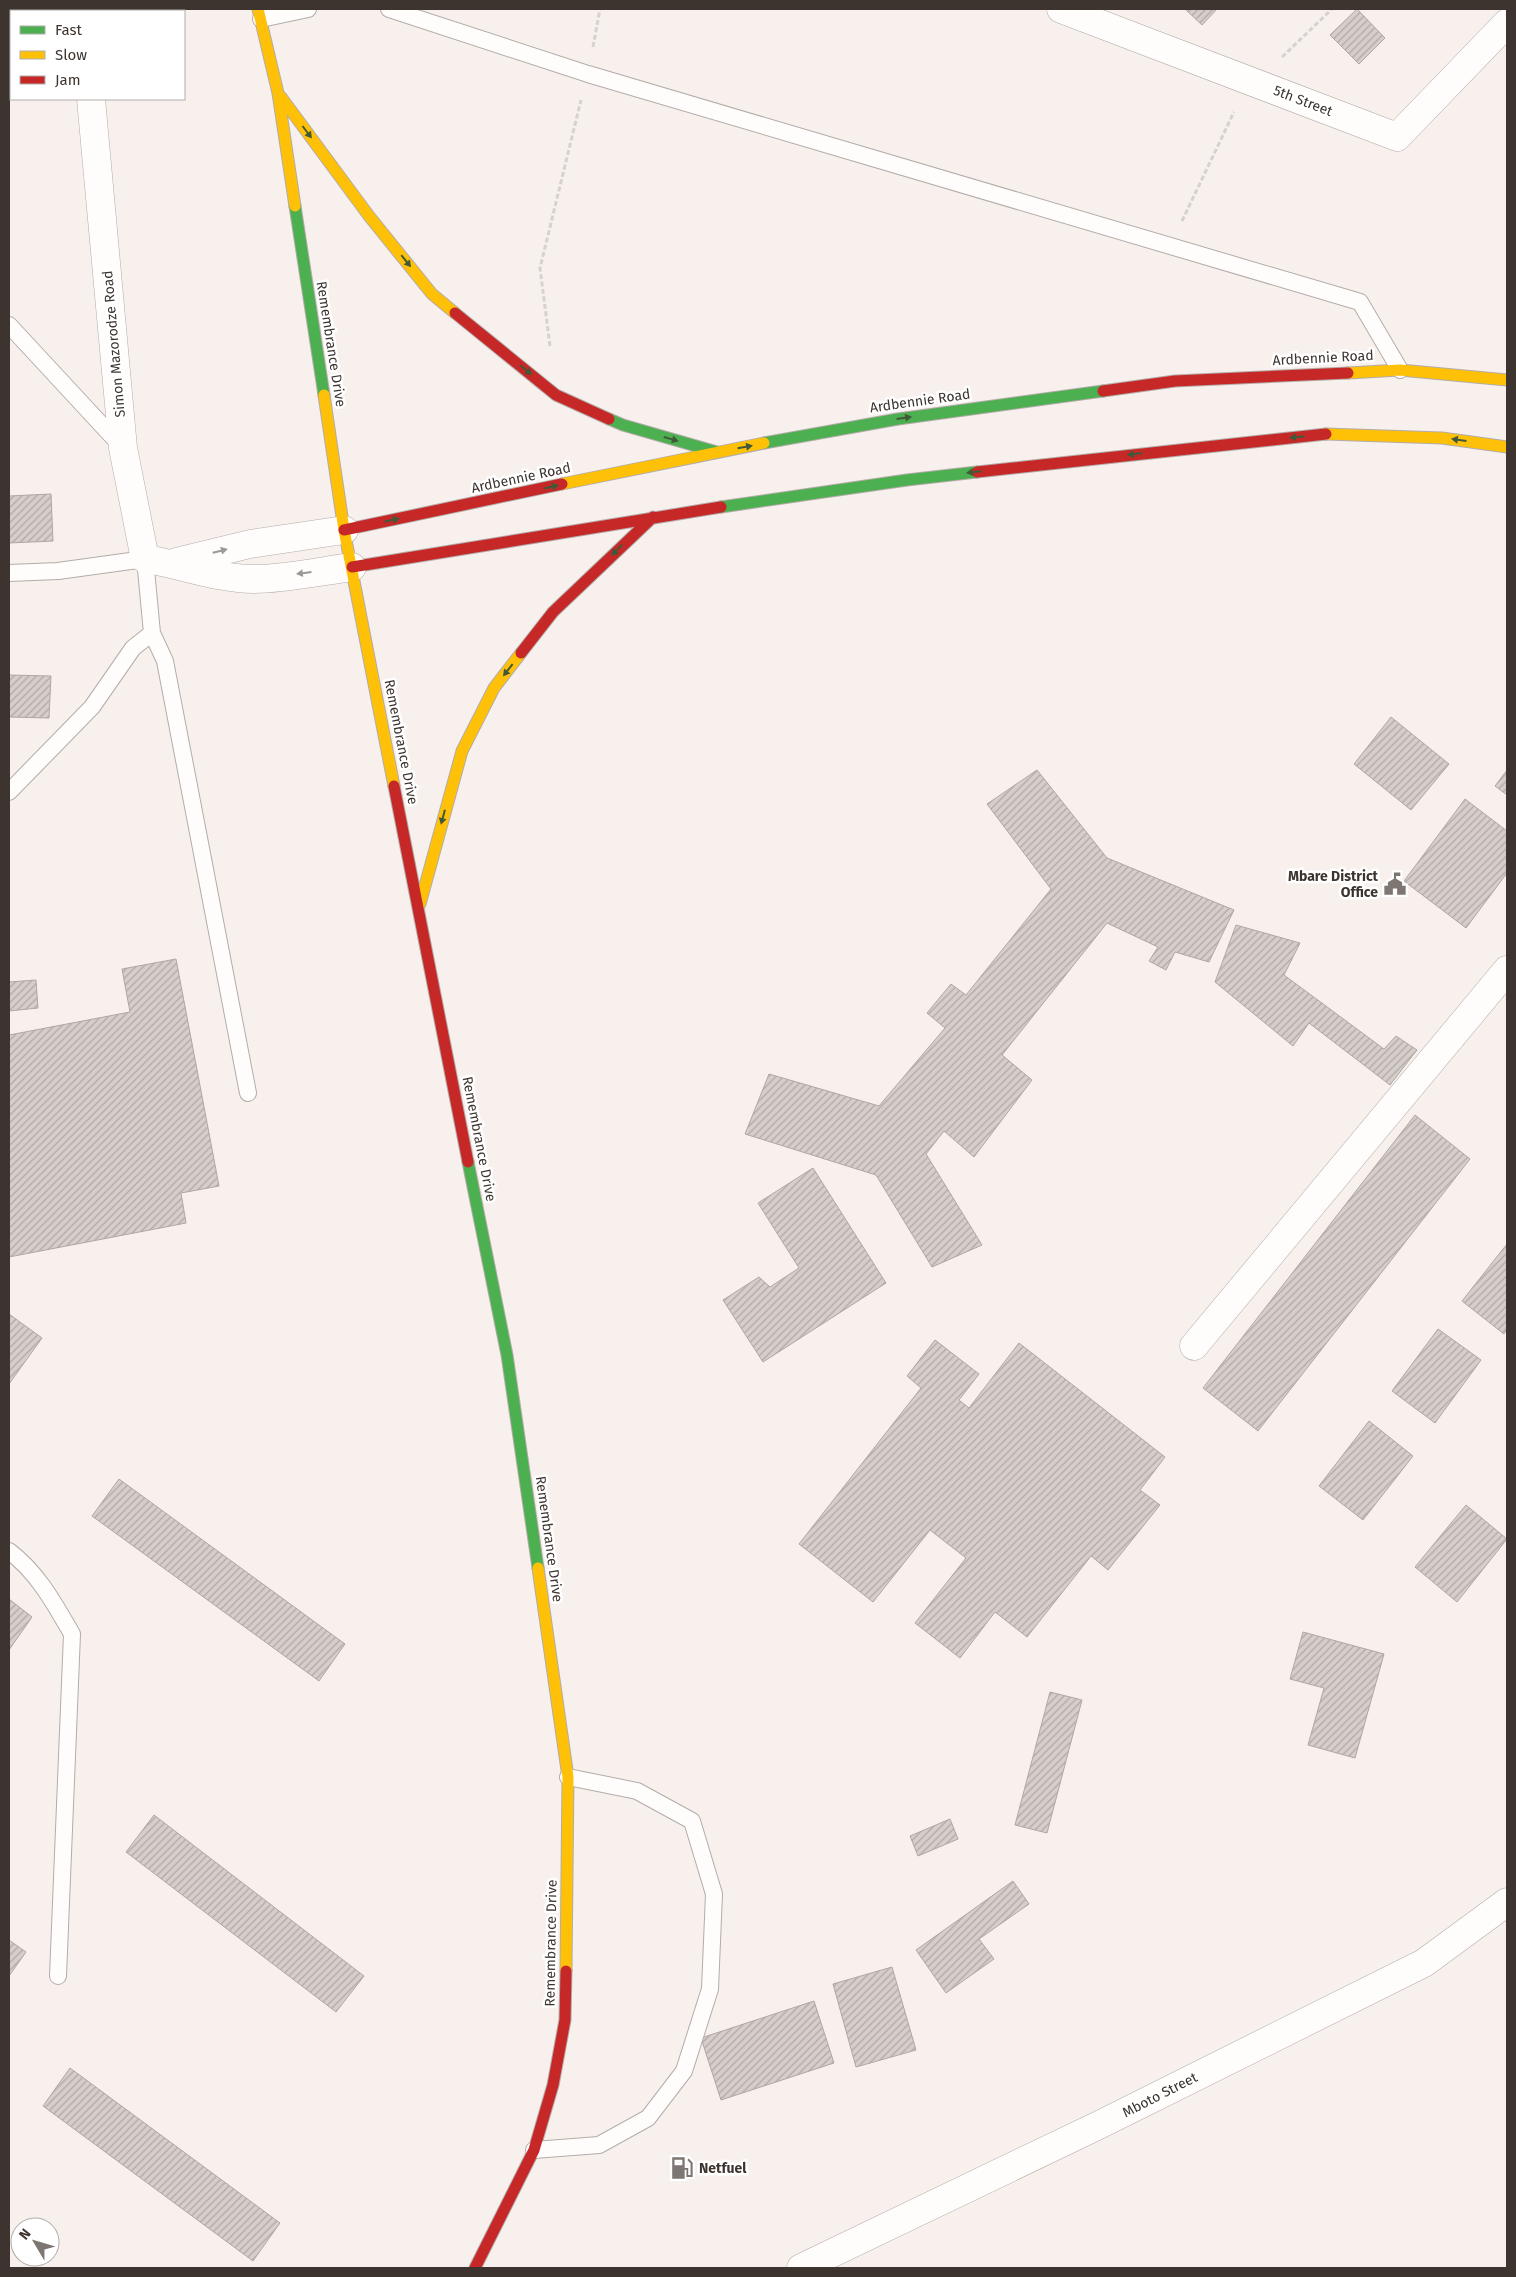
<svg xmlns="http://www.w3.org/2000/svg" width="1516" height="2277" font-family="'Fira Sans',sans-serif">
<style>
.building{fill:url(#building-hatch);stroke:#aea7a4}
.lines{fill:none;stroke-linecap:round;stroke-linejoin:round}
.lane-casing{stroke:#b3aca9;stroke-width:18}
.street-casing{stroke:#b3aca9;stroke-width:29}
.fast-casing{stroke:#b3aca9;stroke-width:13}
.slow-casing{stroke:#b3aca9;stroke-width:13}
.jam-casing{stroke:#b3aca9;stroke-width:13}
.path{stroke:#d5d2d0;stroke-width:3;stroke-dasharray:5 2.5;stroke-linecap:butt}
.lane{stroke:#fefdfc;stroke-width:16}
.street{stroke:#fefdfc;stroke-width:28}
.fast{stroke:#4caf50;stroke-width:11}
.slow{stroke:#ffc107;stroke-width:11}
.jam{stroke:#c62828;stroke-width:11}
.oneway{fill:#425939}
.oneway2{fill:#9e9896}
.labels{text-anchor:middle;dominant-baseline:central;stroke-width:5;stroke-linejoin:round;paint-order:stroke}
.street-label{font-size:14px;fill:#3d342f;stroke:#fff}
.poi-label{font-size:14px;font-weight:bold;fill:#3d342f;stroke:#fff;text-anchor:end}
</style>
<defs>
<pattern id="building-hatch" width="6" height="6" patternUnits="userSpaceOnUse" patternTransform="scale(1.25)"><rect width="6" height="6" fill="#d6ceca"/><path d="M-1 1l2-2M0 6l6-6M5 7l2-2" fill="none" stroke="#afa8a4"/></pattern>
</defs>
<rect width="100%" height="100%" fill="#f8f0ed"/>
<path class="building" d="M 1185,9 L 1217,9 L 1202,25 Z
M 1357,9 L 1385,38 L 1359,64 L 1330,35 Z
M 51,494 L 53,541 L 9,543 L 9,496 Z
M 9,675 L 51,676 L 49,718 L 9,717 Z
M 1391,717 L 1449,764 L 1411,810 L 1354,764 Z
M 1037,770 L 1107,858 L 1234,910 L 1209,962 L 1175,952 L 1166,970 L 1149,961 L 1158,947 L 1107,923 L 1002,1055 L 1032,1080 L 974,1157 L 944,1131 L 926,1154 L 982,1245 L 932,1267 L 876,1175 L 745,1134 L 769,1074 L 879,1106 L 945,1028 L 927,1013 L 951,984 L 966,995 L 1051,889 L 987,804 Z
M 1507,770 L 1507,795 L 1495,786 Z
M 1465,799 L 1507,831 L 1507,873 L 1466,928 L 1404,881 Z
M 1236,925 L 1300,943 L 1284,975 L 1384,1049 L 1396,1036 L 1417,1050 L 1390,1085 L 1309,1023 L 1293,1046 L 1215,982 Z
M 176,959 L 219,1186 L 181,1193 L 186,1223 L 9,1257 L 9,1035 L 130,1012 L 122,969 Z
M 36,980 L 38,1008 L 9,1011 L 9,982 Z
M 1415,1115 L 1470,1159 L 1258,1431 L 1203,1388 Z
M 813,1168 L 886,1283 L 763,1362 L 723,1300 L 759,1277 L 770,1287 L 799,1268 L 758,1203 Z
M 1507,1244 L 1507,1329 L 1504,1334 L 1462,1301 Z
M 9,1314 L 42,1338 L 9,1384 Z
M 1438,1329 L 1481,1360 L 1435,1423 L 1392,1391 Z
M 935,1340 L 979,1374 L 959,1400 L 969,1408 L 1019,1343 L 1165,1457 L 1140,1490 L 1160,1505 L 1108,1570 L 1091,1556 L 1027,1637 L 995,1612 L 960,1658 L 915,1623 L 966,1558 L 930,1530 L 873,1602 L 799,1544 L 921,1388 L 907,1376 Z
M 1369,1421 L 1413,1456 L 1363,1520 L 1319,1486 Z
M 119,1479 L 345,1644 L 319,1681 L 92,1516 Z
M 1466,1505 L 1507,1539 L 1457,1602 L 1415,1567 Z
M 9,1599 L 32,1617 L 9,1650 Z
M 1303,1632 L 1384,1654 L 1355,1758 L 1308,1745 L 1324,1688 L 1290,1679 Z
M 1050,1692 L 1082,1700 L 1047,1833 L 1015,1825 Z
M 154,1815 L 364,1976 L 336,2012 L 126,1852 Z
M 950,1819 L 958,1839 L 918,1856 L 910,1836 Z
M 1013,1881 L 1029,1904 L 979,1939 L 994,1959 L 946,1993 L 916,1950 Z
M 9,1940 L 26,1952 L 9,1976 Z
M 892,1967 L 916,2050 L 856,2067 L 833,1984 Z
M 814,2001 L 834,2063 L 721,2100 L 701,2038 Z
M 70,2068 L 280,2223 L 253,2261 L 43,2106 Z"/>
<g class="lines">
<defs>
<path id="lane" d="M 389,9 L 588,74 L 1360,302 L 1400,370
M 261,19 L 308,9
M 9,325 L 123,448
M 9,573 L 58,571 L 145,559 L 152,633 L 133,648 L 92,707 L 9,792
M 152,633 L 165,661 L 248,1093
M 9,1551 C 38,1573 54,1603 72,1634 L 58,1976
M 534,2150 L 599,2145 L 648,2118 L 684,2071 L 710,1989 L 714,1894 L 692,1821 L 637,1791 L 568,1777"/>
<path id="street" d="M 68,9 L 69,11
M 1061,9 L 1397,137 L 1507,23
M 91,99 L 123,448 L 145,559 C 181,564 217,579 254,579 C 285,579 321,571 352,567
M 176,562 L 250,544 L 344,530
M 1194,1346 L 1507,970
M 801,2268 L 1099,2125 L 1424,1963 L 1507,1902"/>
<path id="fast" d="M 295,206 L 324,395
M 609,419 L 623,425 L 717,452
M 764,443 L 898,419 L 1103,391
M 721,507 L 907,480 L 977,472
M 468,1162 L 507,1355 L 538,1568"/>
<path id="slow" d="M 258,9 L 278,93 L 295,206
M 281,97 L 369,216 L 432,294 L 455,313
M 1348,373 L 1400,370 L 1507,380
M 324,395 L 344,530 L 394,786
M 1326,434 L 1442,438 L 1507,447
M 562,484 L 764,443
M 420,904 L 462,751 L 494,688 L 521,653
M 538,1568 L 568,1777 L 566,1971"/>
<path id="jam" d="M 455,313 L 556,395 L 609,419
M 1103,391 L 1175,381 L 1348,373
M 977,472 L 1326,434
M 344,530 L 562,484
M 352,567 L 721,507
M 521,653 L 553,612 L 653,517
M 394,786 L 468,1162
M 475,2268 L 534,2150 L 553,2085 L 565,2020 L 566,1971"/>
</defs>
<use href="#lane" class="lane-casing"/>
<use href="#street" class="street-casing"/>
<use href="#fast" class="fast-casing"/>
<use href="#slow" class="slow-casing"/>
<use href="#jam" class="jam-casing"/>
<path class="path" d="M 593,47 L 600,9
M 1282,57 L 1332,9
M 1182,221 L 1234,112
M 550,346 L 540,268 L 581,100"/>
<use href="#lane" class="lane"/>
<use href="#street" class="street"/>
<use href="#fast" class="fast"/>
<use href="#slow" class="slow"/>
<use href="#jam" class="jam"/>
</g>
<defs><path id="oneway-solid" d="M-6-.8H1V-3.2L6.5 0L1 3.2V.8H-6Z" transform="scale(1.25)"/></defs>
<g class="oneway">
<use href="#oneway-solid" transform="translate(307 132) rotate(53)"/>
<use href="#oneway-solid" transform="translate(406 261) rotate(51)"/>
<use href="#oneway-solid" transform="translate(526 370) rotate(39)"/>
<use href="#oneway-solid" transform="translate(904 418) rotate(-8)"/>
<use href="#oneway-solid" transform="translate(1297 437) rotate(174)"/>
<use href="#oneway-solid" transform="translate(671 439) rotate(16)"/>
<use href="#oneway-solid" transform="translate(1459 440) rotate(-172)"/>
<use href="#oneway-solid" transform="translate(745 447) rotate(-10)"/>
<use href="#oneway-solid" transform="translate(1135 454) rotate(173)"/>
<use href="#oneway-solid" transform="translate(974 472) rotate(173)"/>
<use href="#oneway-solid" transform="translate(551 487) rotate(-12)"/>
<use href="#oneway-solid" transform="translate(392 520) rotate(-12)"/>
<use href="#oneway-solid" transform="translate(617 550) rotate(136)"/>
<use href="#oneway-solid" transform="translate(508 670) rotate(128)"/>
<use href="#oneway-solid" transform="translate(443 817) rotate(105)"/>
</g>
<g class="oneway2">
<use href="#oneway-solid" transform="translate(220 551) rotate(-14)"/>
<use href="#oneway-solid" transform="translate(304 573) rotate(173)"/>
</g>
<defs>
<symbol id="civic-bare" viewBox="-9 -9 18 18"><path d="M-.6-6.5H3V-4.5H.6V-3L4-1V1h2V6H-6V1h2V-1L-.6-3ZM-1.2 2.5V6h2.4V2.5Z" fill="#7e7672" stroke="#fff" stroke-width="2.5" paint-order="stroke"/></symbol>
<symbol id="fuel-bare" viewBox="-9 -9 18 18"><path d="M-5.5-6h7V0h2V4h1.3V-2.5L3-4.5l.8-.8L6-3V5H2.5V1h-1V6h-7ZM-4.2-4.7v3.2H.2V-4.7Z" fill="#7e7672" stroke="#fff" stroke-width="2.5" paint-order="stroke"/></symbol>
</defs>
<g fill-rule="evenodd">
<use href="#civic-bare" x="1379" y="868" width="32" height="32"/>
<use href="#fuel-bare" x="666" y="2152" width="32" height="32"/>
</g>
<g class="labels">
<g class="street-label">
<text transform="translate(1303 101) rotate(21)">5th Street</text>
<text transform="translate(114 344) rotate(-95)">Simon Mazorodze Road</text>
<text transform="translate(331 344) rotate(81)">Remembrance Drive</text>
<text transform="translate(1323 358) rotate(-3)">Ardbennie Road</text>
<text transform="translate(920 401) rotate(-8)">Ardbennie Road</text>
<text transform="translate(521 478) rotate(-12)">Ardbennie Road</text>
<text transform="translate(401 742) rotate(79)">Remembrance Drive</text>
<text transform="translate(479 1139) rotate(79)">Remembrance Drive</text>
<text transform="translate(549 1539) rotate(82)">Remembrance Drive</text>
<text transform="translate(551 1943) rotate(-89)">Remembrance Drive</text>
<text transform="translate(1160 2095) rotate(-27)">Mboto Street</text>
</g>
<g class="poi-label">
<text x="1378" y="876">Mbare District<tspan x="1378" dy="16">Office</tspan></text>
<text x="699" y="2168" text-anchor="start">Netfuel</text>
</g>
</g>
<rect width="1516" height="2277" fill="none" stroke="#3d342f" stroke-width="20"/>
<rect x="10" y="10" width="175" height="90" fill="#ffffff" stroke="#b1aeac"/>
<rect x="20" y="26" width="25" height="8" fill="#4caf50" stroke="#b1aeac"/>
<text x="55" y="35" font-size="15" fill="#3d342f">Fast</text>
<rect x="20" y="51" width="25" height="8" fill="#ffc107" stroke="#b1aeac"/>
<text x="55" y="60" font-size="15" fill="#3d342f">Slow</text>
<rect x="20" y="76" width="25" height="8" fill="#c62828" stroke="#b1aeac"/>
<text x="55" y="85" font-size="15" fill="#3d342f">Jam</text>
<g transform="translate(35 2242) rotate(308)"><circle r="24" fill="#ffffff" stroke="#b1aeac"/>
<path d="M0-4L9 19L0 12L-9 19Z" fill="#7e7672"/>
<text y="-8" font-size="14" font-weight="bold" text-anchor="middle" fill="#3d342f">N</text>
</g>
</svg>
